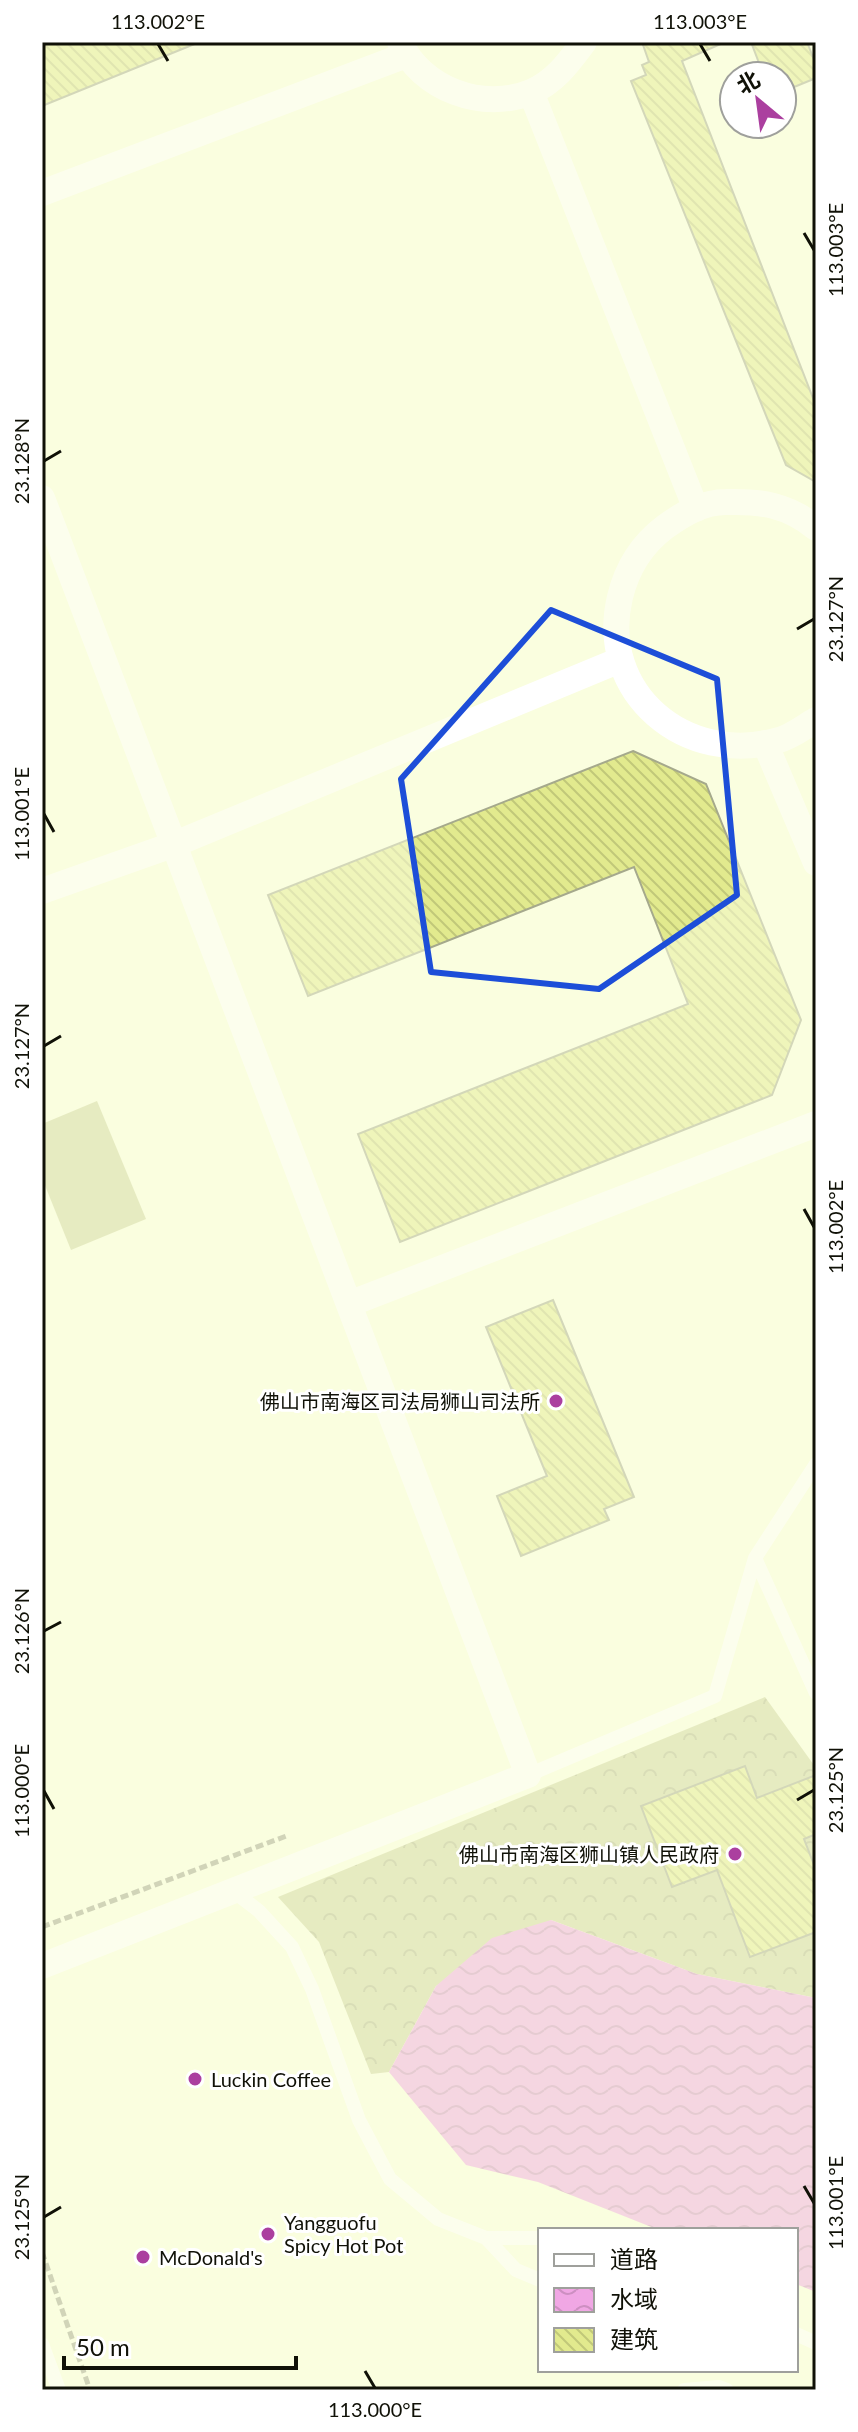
<svg xmlns="http://www.w3.org/2000/svg" width="858" height="2432" font-family="Lato,'Noto Sans SC',sans-serif">
<style>
.grass{fill:#cfd59e}
.forest{fill:url(#forest-crowns)}
.water{fill:url(#water-waves)}
.building{fill:url(#building-back-hatch);stroke:#a5a98c;stroke-width:2}
.lines{fill:none;stroke-linecap:round;stroke-linejoin:round}
.path{stroke:#9fa28b;stroke-width:5;stroke-dasharray:8 4;stroke-linecap:butt}
.lane{stroke:#fff;stroke-width:14}
.street{stroke:#fff;stroke-width:26}
.marked{fill:none;stroke:#1d4ed8;stroke-width:6;stroke-linejoin:round}
.ticks{fill:none;stroke:#101107;stroke-width:3}
.poi-dot{fill:#ab3f9f;stroke:#fff;stroke-width:3}
.labels{text-anchor:middle;dominant-baseline:central;stroke-width:6;stroke-linejoin:round;paint-order:stroke}
.poi-label{font-size:20px;fill:#101107;stroke:#fff;text-anchor:start}
.neatline{fill:none;stroke:#101107;stroke-width:3}
.ticks-label{font-size:20px;text-anchor:middle;fill:#101107}
</style>
<defs>
<pattern id="forest-crowns" width="20" height="18" patternUnits="userSpaceOnUse" patternTransform="scale(2)"><rect width="20" height="18" fill="#cfd59e"/><path d="M2 6a3 3 0 1 1 6 0M12 15a3 3 0 1 1 6 0" fill="none" stroke="#b1b687"/></pattern>
<pattern id="water-waves" width="16" height="10" patternUnits="userSpaceOnUse" patternTransform="scale(2)"><rect width="16" height="10" fill="#f0a7e4"/><path d="M0 5q4-4 8 0t8 0" fill="none" stroke="#cd8fc2"/></pattern>
<pattern id="building-back-hatch" width="6" height="6" patternUnits="userSpaceOnUse" patternTransform="scale(2)"><rect width="6" height="6" fill="#e2ea8e"/><path d="M-1 5l2 2M0 0l6 6M5-1l2 2" fill="none" stroke="#c1c879"/></pattern>
</defs>
<rect width="100%" height="100%" fill="#fafedf"/>
<path class="grass" d="M 97,1101 L 146,1219 L 71,1250 L 42,1178 L 42,1124 Z"/>
<path class="forest" d="M 765,1697 L 816,1768 L 816,1998 L 697,1974 L 551,1920 L 436,1986 L 389,2072 L 371,2074 L 319,1942 L 278,1897 Z"/>
<path class="water" d="M 551,1920 L 697,1974 L 816,1998 L 816,2292 L 796,2284 L 796,2230 L 659,2230 L 538,2182 L 466,2165 L 389,2072 L 436,1986 L 492,1938 Z"/>
<path class="building" d="M 42,42 L 197,42 L 197,43 L 42,106 Z
M 642,42 L 725,42 L 682,61 L 816,406 L 816,482 L 786,465 L 631,81 L 646,75 L 642,65 L 649,62 Z
M 751,42 L 807,42 L 816,65 L 816,78 L 782,92 L 782,76 L 764,76 Z
M 633,751 L 706,784 L 801,1020 L 772,1095 L 400,1242 L 358,1134 L 688,1004 L 634,867 L 308,996 L 268,895 Z
M 553,1300 L 634,1497 L 604,1509 L 609,1520 L 521,1556 L 497,1496 L 547,1476 L 486,1327 Z
M 745,1766 L 757,1798 L 816,1775 L 816,1834 L 804,1839 L 816,1870 L 816,1932 L 750,1957 L 717,1870 L 672,1887 L 641,1806 Z"/>
<g class="lines">
<path class="path" d="M 42,1927 L 289,1835
M 42,2252 L 90,2390"/>
<path class="lane" d="M 755,1558 L 816,1693
M 528,1775 L 715,1696 L 755,1558 L 816,1464
M 233,1891 L 259,1911 L 292,1947 L 312,1989 L 359,2120 L 390,2179 L 438,2219 L 486,2238 L 540,2238
M 486,2238 L 516,2270 L 540,2280
M 796,2334 L 816,2343
M 42,2344 L 59,2390
M 684,2390 L 719,2387 L 727,2390"/>
<path class="street" d="M 400,42 C 421,89 483,112 531,92 C 555,82 569,62 584,42
M 531,92 L 696,509
M 42,193 L 406,55
M 42,498 L 528,1775 L 42,1966
M 816,528 C 788,505 761,501 726,502 C 703,502 683,514 665,527 C 641,545 627,568 620,597 C 597,693 686,767 779,740 C 791,737 804,727 816,720
M 765,743 L 816,863
M 42,891 L 175,844 L 620,660
M 349,1304 L 816,1124"/>
</g>
<path d="M0 0H858V2432H0ZM 551,610 L 717,679 L 737,895 L 599,989 L 431,972 L 401,779 Z" fill="#fafedf" fill-opacity=".55" fill-rule="evenodd"/>
<path class="marked" d="M 551,610 L 717,679 L 737,895 L 599,989 L 431,972 L 401,779 Z"/>
<path class="ticks" d="M 158,44 L 168,61M 700,44 L 710,61M 804,233 L 814,250M 44,461 L 61,451M 797,629 L 814,619M 44,814 L 54,832M 44,1046 L 61,1036M 804,1209 L 814,1227M 44,1631 L 61,1622M 44,1791 L 54,1809M 797,1800 L 814,1790M 804,2186 L 814,2203M 44,2217 L 61,2207M 365,2371 L 375,2388"/>
<g class="poi-dot">
<circle cx="556" cy="1401" r="8"/>
<circle cx="735" cy="1854" r="8"/>
<circle cx="195" cy="2079" r="8"/>
<circle cx="268" cy="2234" r="8"/>
<circle cx="143" cy="2257" r="8"/>
</g>
<g class="labels">
<g class="poi-label">
<text x="540" y="1401" text-anchor="end">佛山市南海区司法局狮山司法所</text>
<text x="719" y="1854" text-anchor="end">佛山市南海区狮山镇人民政府</text>
<text x="211" y="2079">Luckin Coffee</text>
<text x="284" y="2222">Yangguofu<tspan x="284" dy="23">Spicy Hot Pot</tspan></text>
<text x="159" y="2257">McDonald's</text>
</g>
</g>
<rect width="858" height="2432" fill="none" stroke="#ffffff" stroke-width="88"/>
<rect x="538" y="2228" width="260" height="144" fill="#ffffff" stroke="#9fa09c" stroke-width="2"/>
<rect x="554" y="2254" width="40" height="12" fill="#ffffff" stroke="#9fa09c" stroke-width="2"/>
<text x="610" y="2268" font-size="24" fill="#101107">道路</text>
<rect x="554" y="2288" width="40" height="24" fill="url(#water-waves)" stroke="#9fa09c" stroke-width="2"/>
<text x="610" y="2308" font-size="24" fill="#101107">水域</text>
<rect x="554" y="2328" width="40" height="24" fill="url(#building-back-hatch)" stroke="#9fa09c" stroke-width="2"/>
<text x="610" y="2348" font-size="24" fill="#101107">建筑</text>
<g transform="translate(758 100) rotate(331)"><circle r="38" fill="#ffffff" stroke="#9fa09c" stroke-width="2"/>
<path d="M0-6L14 30L0 20L-14 30Z" fill="#ab3f9f"/>
<text y="-12" font-size="22" font-weight="bold" text-anchor="middle" fill="#101107">北</text>
</g>
<path d="M64 2356v12h232v-12" fill="none" stroke="#101107" stroke-width="4"/>
<text x="76" y="2356" font-size="24" fill="#101107" stroke="#ffffff" stroke-width="6" paint-order="stroke">50 m</text>
<rect x="44" y="44" width="770" height="2344" class="neatline"/>
<g class="ticks-label">
<text x="158" y="29">113.002°E</text>
<text x="700" y="29">113.003°E</text>
<text transform="translate(836 250) rotate(-90)" y="7">113.003°E</text>
<text transform="translate(22 461) rotate(-90)" y="7">23.128°N</text>
<text transform="translate(836 619) rotate(-90)" y="7">23.127°N</text>
<text transform="translate(22 814) rotate(-90)" y="7">113.001°E</text>
<text transform="translate(22 1046) rotate(-90)" y="7">23.127°N</text>
<text transform="translate(836 1227) rotate(-90)" y="7">113.002°E</text>
<text transform="translate(22 1631) rotate(-90)" y="7">23.126°N</text>
<text transform="translate(836 1790) rotate(-90)" y="7">23.125°N</text>
<text transform="translate(22 1791) rotate(-90)" y="7">113.000°E</text>
<text transform="translate(836 2203) rotate(-90)" y="7">113.001°E</text>
<text transform="translate(22 2217) rotate(-90)" y="7">23.125°N</text>
<text x="375" y="2417">113.000°E</text>
</g>
</svg>
